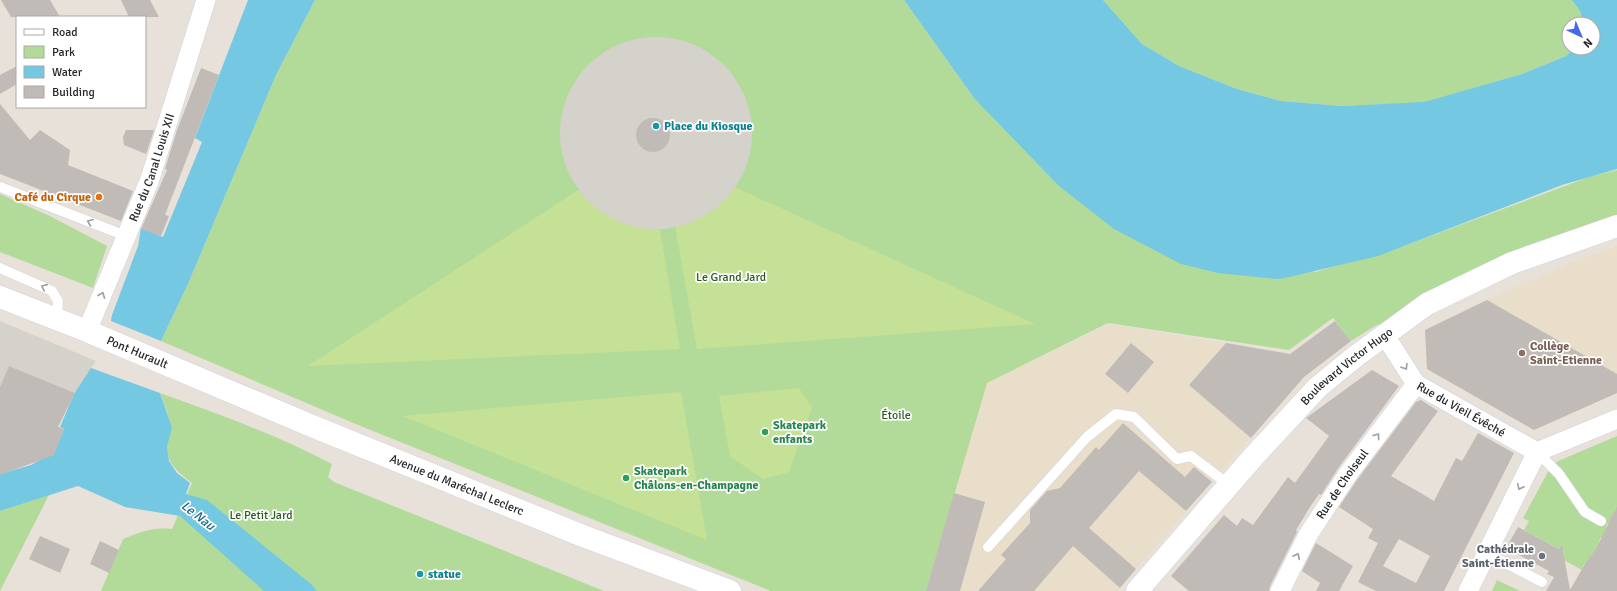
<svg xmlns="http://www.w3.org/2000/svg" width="1617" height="591" font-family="Signika,sans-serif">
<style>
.education{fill:#e9dec9}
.green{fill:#b2db9a}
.pitch{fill:#c4e196}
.plaza{fill:#d5d1cb}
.water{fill:#74c8e2}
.building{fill:#c0bbb6;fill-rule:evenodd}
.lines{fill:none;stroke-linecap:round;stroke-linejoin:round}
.service-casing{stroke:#cfd2df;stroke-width:11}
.minor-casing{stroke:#cfd2df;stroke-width:20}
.secondary-casing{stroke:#cfd2df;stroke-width:23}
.service{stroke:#fff;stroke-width:10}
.minor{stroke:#fff;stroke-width:19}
.secondary{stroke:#fff;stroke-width:22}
.oneway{stroke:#9e9e9e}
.culture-dot{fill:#0f9aa8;stroke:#fff;stroke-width:1.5}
.food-dot{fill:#e8710a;stroke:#fff;stroke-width:1.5}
.education-dot{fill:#8d6e63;stroke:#fff;stroke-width:1.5}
.leisure-dot{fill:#2e9e5b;stroke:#fff;stroke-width:1.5}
.worship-dot{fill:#6b7280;stroke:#fff;stroke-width:1.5}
.labels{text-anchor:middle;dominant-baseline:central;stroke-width:3.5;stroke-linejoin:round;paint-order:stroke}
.culture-label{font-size:12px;font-weight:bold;fill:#0d838f;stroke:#fff;text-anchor:start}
.street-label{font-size:12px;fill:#272727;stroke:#fff}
.food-label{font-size:12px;font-weight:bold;fill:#c56008;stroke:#fff;text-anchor:end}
.park-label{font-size:12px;fill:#2d5b1f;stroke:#fff}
.education-label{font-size:12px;font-weight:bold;fill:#785e54;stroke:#fff;text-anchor:start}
.leisure-label{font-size:12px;font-weight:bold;fill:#27864d;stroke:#fff;text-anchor:start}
.worship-label{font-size:12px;font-weight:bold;fill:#5b616d;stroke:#fff;text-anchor:end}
.water-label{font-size:13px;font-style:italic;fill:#196689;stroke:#fff}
</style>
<rect width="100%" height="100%" fill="#e8e1d9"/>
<path class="education" d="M 1617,246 L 1617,393 L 1534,430 L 1427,369 L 1425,330 L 1461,312 L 1570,263 Z
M 1335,321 L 1351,341 L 1304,377 L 1117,591 L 926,591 L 986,383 L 1109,324 L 1285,353 L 1288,355 Z"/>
<path class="green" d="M 315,0 L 904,0 L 974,98 L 1315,272 L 1404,246 L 1589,177 L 1617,170 L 1617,226 L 1375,326 L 1351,341 L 1333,318 L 1289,350 L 1108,323 L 987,383 L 926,591 L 771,591 L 358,425 L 161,341 L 188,284 L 276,75 Z
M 1103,0 L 1572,0 L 1580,11 L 1583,24 L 1569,24 L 1569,48 L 1574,48 L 1566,56 L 1522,74 L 1422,103 L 1342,106 L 1305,103 L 1281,101 L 1237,89 L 1179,66 L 1142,44 Z
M 0,194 L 50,216 L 107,246 L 93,288 L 0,252 Z
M 160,393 C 219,414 277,435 332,464 L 328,477 L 334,482 L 604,591 L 101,591 L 123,539 C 141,532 152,527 172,529 L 192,483 C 177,472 163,460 168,440 C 169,436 172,430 171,425 C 169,415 164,403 160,393 Z
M 1617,436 L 1617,508 L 1616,508 L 1614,511 L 1617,513 L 1616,527 L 1608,523 L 1606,527 L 1614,530 L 1608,542 L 1600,538 L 1599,543 L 1605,546 L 1588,565 L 1584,564 L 1582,570 L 1562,559 L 1564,555 L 1563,551 L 1524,530 L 1529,521 L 1523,518 L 1550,468 L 1558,461 Z
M 49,495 L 0,591 L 0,511 Z
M 1497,580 L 1520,591 L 1492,591 Z"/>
<path class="pitch" d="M 728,184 L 1035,324 L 697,349 L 674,220 Z
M 583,187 L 659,225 L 680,349 L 308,366 Z
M 799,388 L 812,408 L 789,472 L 763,479 L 730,456 L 719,396 Z
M 681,392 L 707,540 L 403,416 Z"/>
<path class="plaza" d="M560 133a96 96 0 1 1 192 0a96 96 0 1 1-192 0Z
M 0,321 L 96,361 L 75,393 L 9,366 L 0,387 Z"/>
<path class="water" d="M 248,0 L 315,0 L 276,75 L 188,284 L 161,341 L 111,321 L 112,315 L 138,246 L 141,228 L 163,237 L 202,142 L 195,138 Z
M 904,0 L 1103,0 L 1142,44 L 1179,66 L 1237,89 L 1281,101 L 1305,103 L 1342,106 L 1424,102 L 1522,74 L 1566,56 L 1574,48 L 1593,48 L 1593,24 L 1583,24 L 1580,11 L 1572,0 L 1617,0 L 1617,169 L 1562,185 L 1378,256 L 1285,278 L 1276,279 L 1218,273 L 1181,264 L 1114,229 L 1059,186 L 974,98 Z
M 91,368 L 160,393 L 172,427 L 167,447 L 169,461 L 177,473 L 190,483 L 186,494 L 207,500 L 311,584 L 317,591 L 264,591 L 180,516 L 125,507 L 78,486 L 0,511 L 0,474 L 31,465 L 50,454 L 53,455 L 64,429 L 60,427 L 74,394 Z"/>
<path class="building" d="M 1,0 L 50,0 L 60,17 L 11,17 Z
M 121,0 L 150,0 L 159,17 L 129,17 Z
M 17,66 L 17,84 L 0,94 L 0,75 Z
M 201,68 L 219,75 L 165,215 L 169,216 L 161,236 L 141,229 L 167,170 L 165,169 L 177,130 Z
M 0,104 L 30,140 L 40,130 L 70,150 L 68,165 L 133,191 L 121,221 L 0,174 Z
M636 135a17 17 0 1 1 34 0a17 17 0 1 1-34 0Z
M 126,130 L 154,130 L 146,154 L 124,145 L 123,137 Z
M 1487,300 L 1617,374 L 1617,393 L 1534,430 L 1427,369 L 1425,330 Z
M 1335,321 L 1351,341 L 1304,377 L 1251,438 L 1189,385 L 1226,343 L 1290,354 Z
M 1131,343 L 1154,362 L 1128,393 L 1105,374 Z
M 9,366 L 75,393 L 58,427 L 64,429 L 54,455 L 0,475 L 0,387 Z
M 1372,370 L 1399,386 L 1339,467 L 1321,495 L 1319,494 L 1310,507 L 1296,530 L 1297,532 L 1270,586 L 1269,591 L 1189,591 L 1171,576 L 1224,515 L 1237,526 L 1242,518 L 1253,525 L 1288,477 L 1295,483 L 1329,436 L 1306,418 Z
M 1421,400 L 1438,411 L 1391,476 L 1419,492 L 1434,501 L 1456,458 L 1462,461 L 1478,433 L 1514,453 L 1444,591 L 1376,591 L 1358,582 L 1378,543 L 1368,538 L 1373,529 L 1339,507 L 1357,480 L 1416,402 ZM 1399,539 L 1430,556 L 1416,583 L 1383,566 Z
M 1123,423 L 1185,477 L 1194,467 L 1212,482 L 1186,511 L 1139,471 L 1089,528 L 1136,569 L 1120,588 L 1073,546 L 1034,591 L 978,591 L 1006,559 L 1001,555 L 1030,523 L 1030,510 L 1047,491 L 1060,488 L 1096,447 L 1099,450 Z
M 954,493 L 985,502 L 960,591 L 926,591 Z
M 1617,506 L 1617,591 L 1546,591 L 1554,577 L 1547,574 L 1549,571 L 1506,548 L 1518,527 L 1559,549 L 1562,545 L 1570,590 L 1585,564 L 1596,549 Z
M 40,536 L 70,549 L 60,573 L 29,559 Z
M 100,541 L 119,550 L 109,573 L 90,564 Z
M 1316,543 L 1353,566 L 1339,591 L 1316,591 L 1320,583 L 1302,571 Z"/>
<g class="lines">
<defs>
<path id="service" d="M 0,187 L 126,236
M 0,268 L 52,291 L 58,301 L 57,319
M 1537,452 L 1559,474 L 1585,512 L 1601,521
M 988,547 L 1087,437 L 1116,414 L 1134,417 L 1177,459 L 1191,456 L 1229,485
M 1486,553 L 1542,582"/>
<g id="minor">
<path id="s1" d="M 87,331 L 150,179 L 206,0"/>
<path id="s2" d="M 1384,334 L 1416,384 L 1537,452"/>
<path d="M 1537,452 L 1617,419"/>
<path id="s3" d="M 1280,591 L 1308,535 L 1348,474 L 1416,384"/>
<path d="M 1468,591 L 1537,452"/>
</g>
<g id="secondary">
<path id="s4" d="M 0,297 L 87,331 L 312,426 L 583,536 L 730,591"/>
<path id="s5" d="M 1137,591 L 1254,456 L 1318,387 L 1356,356 L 1427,304 L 1512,263 L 1617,226"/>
</g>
</defs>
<use href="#service" class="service-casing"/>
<use href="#minor" class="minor-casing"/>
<use href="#secondary" class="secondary-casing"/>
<use href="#service" class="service"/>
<use href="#minor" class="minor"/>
<use href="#secondary" class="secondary"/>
</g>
<defs><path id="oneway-chevron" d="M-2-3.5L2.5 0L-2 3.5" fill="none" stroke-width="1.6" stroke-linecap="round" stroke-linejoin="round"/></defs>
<g class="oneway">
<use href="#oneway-chevron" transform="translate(90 222) rotate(-158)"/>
<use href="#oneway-chevron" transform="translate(44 287) rotate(-156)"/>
<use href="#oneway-chevron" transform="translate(102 295) rotate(-68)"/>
<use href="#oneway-chevron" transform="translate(1405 367) rotate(58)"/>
<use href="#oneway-chevron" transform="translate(1377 436) rotate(-53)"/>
<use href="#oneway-chevron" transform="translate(1520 487) rotate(117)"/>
<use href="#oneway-chevron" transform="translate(1297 556) rotate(-63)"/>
</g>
<g class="culture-dot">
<circle cx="656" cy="126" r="4"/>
<circle cx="420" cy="574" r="4"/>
</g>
<circle class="food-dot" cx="99" cy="197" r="4"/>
<circle class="education-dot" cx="1522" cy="353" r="4"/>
<g class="leisure-dot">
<circle cx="765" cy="432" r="4"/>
<circle cx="626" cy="478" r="4"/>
</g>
<circle class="worship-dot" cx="1542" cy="556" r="4"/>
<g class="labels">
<g class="culture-label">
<text x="664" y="126">Place du Kiosque</text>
<text x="428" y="574">statue</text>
</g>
<g class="street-label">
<text stroke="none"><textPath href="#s1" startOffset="176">Rue du Canal Louis XII</textPath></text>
<text stroke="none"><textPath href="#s4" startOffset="148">Pont Hurault</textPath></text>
<text stroke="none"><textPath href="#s5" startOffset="308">Boulevard Victor Hugo</textPath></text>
<text stroke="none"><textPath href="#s2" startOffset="111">Rue du Vieil Évêché</textPath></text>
<text stroke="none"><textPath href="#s3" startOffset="124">Rue de Choiseul</textPath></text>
<text stroke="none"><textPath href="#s4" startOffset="494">Avenue du Maréchal Leclerc</textPath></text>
</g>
<g class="food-label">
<text x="91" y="197">Café du Cirque</text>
</g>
<g class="park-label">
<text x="731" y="277">Le Grand Jard</text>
<text x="896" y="415">Étoile</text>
<text x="261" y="515">Le Petit Jard</text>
</g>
<g class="education-label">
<text x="1530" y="346">Collège<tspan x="1530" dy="14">Saint-Etienne</tspan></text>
</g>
<g class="leisure-label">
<text x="773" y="425">Skatepark<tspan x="773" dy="14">enfants</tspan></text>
<text x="634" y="471">Skatepark<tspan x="634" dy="14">Châlons-en-Champagne</tspan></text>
</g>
<g class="worship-label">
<text x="1534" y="549">Cathédrale<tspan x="1534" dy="14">Saint-Étienne</tspan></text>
</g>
<g class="water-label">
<text transform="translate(198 516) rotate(38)">Le Nau</text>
</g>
</g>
<rect x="16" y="16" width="130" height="92" fill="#ffffff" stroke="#a9a9a9"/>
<rect x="24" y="29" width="20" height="6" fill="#ffffff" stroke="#a9a9a9"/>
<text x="52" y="36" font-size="12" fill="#272727">Road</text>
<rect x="24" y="46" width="20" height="12" fill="#b2db9a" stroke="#a9a9a9"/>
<text x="52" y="56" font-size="12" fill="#272727">Park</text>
<rect x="24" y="66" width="20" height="12" fill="#74c8e2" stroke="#a9a9a9"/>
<text x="52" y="76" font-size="12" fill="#272727">Water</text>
<rect x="24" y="86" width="20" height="12" fill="#c0bbb6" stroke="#a9a9a9"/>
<text x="52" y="96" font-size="12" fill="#272727">Building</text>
<g transform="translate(1581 36) rotate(136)"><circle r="19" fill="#ffffff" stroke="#a9a9a9"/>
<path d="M0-3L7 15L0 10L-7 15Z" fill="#4669e8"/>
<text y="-6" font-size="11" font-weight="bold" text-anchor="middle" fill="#272727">N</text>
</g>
</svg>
